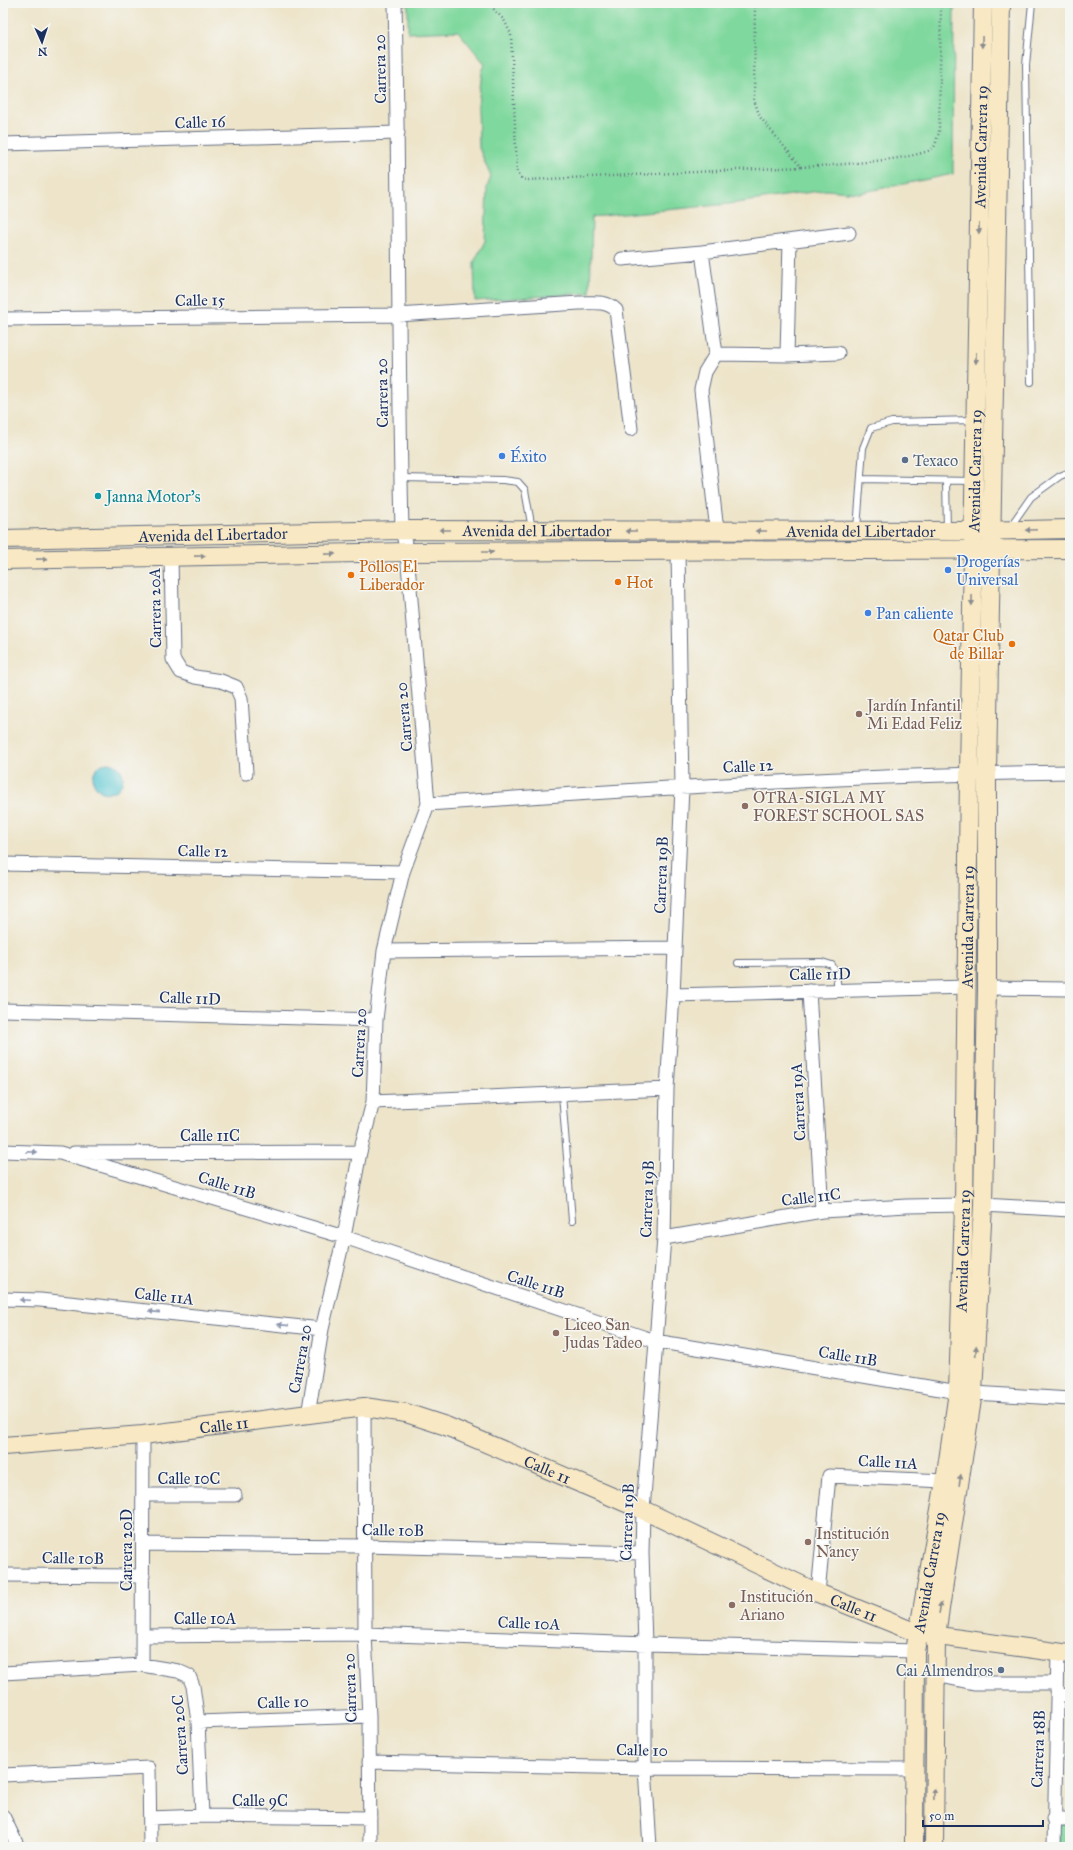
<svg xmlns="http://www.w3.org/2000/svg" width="1073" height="1850" font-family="'IM FELL Great Primer',serif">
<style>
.green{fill:#7fd89d;stroke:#4d847e}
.water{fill:#5dc9d4;stroke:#3c7c99}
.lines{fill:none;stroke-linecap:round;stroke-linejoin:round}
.lane-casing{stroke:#646e83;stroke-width:8}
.street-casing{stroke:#646e83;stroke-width:15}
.secondary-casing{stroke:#646e83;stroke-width:20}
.path{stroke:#646e83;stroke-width:2.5;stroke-dasharray:1 3;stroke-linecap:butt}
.lane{stroke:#fff;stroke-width:6}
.street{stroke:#fff;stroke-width:13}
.secondary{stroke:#f8e8c3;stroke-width:18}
.oneway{fill:#8a8c90}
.oneway2{fill:#8d97ae}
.shop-dot{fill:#3f7fe0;stroke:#f6f6f2;stroke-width:1.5}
.service-dot{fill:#5c6f8a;stroke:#f6f6f2;stroke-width:1.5}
.culture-dot{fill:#0f9aa8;stroke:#f6f6f2;stroke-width:1.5}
.food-dot{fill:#e8710a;stroke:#f6f6f2;stroke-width:1.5}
.education-dot{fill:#8d6e63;stroke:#f6f6f2;stroke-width:1.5}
.labels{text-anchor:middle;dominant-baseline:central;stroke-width:3;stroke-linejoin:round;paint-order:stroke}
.street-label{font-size:16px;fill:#1b2f5e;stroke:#f6f6f2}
.shop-label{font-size:16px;fill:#366cbe;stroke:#f6f6f2;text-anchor:start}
.service-label{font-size:16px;fill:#4e5e75;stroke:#f6f6f2;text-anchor:start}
.culture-label{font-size:16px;fill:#0d838f;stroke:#f6f6f2;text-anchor:start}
.food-label{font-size:16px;fill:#c56008;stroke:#f6f6f2;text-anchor:start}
.education-label{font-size:16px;fill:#785e54;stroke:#f6f6f2;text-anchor:start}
</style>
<rect width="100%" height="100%" fill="#f6f6f2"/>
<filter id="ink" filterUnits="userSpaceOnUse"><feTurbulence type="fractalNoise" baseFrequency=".025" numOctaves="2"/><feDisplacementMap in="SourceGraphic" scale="8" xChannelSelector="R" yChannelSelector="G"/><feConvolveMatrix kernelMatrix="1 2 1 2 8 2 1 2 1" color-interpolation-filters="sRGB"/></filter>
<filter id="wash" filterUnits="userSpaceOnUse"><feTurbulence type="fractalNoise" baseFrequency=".012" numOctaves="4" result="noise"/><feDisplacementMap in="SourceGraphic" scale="16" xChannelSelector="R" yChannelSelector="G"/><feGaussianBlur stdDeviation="0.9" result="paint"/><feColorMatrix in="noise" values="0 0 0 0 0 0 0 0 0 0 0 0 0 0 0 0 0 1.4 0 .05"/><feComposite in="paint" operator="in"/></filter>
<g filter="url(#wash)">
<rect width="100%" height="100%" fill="#ede4c9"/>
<path class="green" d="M 408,3 L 954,3 L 953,174 L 859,193 L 826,190 L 729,204 L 592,217 L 590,293 L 475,301 L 474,262 L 485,241 L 487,187 L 491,177 L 479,148 L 478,104 L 482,72 L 485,64 L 458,31 L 408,33 Z
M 1058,1824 L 1070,1824 L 1070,1847 L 1058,1847 Z"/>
<path class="water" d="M93 778a15 15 0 1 1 30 0a15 15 0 1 1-30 0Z"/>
</g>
<g filter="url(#ink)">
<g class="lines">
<defs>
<path id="lane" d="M 1031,382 L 1026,65 L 1032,3
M 401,478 L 503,480 L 518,482 L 525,490 L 532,529
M 861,479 L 973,481
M 946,481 L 947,529
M 1010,527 L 1031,497 L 1060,476 L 1070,472
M 857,529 L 863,448 L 871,428 L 892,422 L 974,420
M 738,963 L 822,962 L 832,965 L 836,974 L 838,990
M 562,1094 L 572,1221"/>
<path id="street" d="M 3,144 L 398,133
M 702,252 L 716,354 L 705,372 L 701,390 L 717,531
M 622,259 L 702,252 L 849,233
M 3,319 L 398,315 L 579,303 C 592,303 606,300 616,310 L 631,429
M 716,354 L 787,355 L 838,353
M 787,355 L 790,241
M 171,556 L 173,659 L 181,672 L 195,677 L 221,681 L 236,687 L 241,698 L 246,773
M 428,804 C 642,789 856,775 1070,772
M 3,864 L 403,872
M 384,951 L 675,948
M 987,988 L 1070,989
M 809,991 L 822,1211
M 673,995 L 967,987
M 3,1010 L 376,1020
M 373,1102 L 667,1089
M 3,1151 L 60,1153 L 344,1237 L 655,1341 L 958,1392 L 1070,1399
M 74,1153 L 360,1152
M 983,1205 L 1070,1210
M 664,1238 L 822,1211 L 907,1206 L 964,1205
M 3,1299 L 40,1300 L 322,1329
M 364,1407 L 365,1634 L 369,1716 L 370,1847
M 308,1415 L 322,1329 L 344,1237 L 360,1152 L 373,1102 L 376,1020 L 384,951 L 403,872 L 428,804 L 407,552 L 402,530 C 398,355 399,179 395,3
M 143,1495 L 235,1495
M 143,1544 L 364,1546 L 642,1553
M 3,1575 L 143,1576
M 818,1593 L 829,1476 L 945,1481
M 142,1636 L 365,1634 L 647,1644 L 915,1651
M 142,1665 L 143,1435
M 3,1673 L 142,1665 L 178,1671 L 189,1676 L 193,1686 L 198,1722 L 202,1816
M 936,1675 L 974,1683 L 1057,1683
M 1057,1695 L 1070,1696
M 198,1722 L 369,1716
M 369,1762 L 645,1768 L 915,1769
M 3,1775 L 149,1768 L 150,1847
M 3,1816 L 18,1847
M 150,1818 L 202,1816 L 370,1818
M 1053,1819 L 1070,1819
M 650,1847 L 645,1768 L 645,1644 L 642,1553 L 643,1510 L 664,1238 L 667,1089 L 673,995 L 682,787 L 678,551
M 1054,1847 L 1058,1652"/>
<g id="secondary">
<path id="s1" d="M 3,539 L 402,530 L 973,531 L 1070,529"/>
<path d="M 3,560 L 407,552 L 1070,549"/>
<path id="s2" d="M 3,1446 L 143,1435 L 364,1407 L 406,1413 L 446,1426 L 643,1510 L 818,1593 L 917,1633 L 1070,1654"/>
<path id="s3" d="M 914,1847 L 915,1651 L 945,1481 L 958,1392 L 964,1205 L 969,773 L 983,3"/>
<path d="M 934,1847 L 936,1635 L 973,1393 L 983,1205 L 987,988 L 987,773 L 1001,3"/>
</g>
</defs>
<use href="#lane" class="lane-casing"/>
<use href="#street" class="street-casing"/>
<use href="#secondary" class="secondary-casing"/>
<path class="path" d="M 488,3 L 504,20 L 511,34 L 517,172 L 522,179 L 527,180 L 801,167 L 760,117 L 754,100 L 755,3
M 801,167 C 821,166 924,160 934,147 C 936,144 937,137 939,133 L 941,3"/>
<use href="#lane" class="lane"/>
<use href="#street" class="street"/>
<use href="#secondary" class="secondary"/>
</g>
<defs><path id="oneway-solid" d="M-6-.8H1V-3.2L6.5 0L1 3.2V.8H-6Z"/></defs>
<g class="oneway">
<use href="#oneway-solid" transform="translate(982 42) rotate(91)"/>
<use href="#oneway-solid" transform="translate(979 228) rotate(91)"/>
<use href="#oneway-solid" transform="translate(976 358) rotate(91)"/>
<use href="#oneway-solid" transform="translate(445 530) rotate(-180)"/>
<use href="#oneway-solid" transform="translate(1031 530) rotate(178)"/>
<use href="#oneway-solid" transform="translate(631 531) rotate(-180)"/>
<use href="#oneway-solid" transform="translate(761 531) rotate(-180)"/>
<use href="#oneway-solid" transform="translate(488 552)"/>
<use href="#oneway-solid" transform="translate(330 554) rotate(-1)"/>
<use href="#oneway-solid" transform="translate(200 556) rotate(-1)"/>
<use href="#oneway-solid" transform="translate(42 559) rotate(-1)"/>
<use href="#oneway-solid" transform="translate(972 600) rotate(91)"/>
<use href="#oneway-solid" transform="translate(976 1351) rotate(-87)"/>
<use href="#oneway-solid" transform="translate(960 1480) rotate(-81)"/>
<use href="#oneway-solid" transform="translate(940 1608) rotate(-81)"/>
<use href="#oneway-solid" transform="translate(934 1794) rotate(-89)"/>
</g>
<g class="oneway2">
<use href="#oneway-solid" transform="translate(32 1152) rotate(1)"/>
<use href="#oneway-solid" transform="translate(25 1300) rotate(-178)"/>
<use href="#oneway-solid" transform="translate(154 1312) rotate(-174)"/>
<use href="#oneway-solid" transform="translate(283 1325) rotate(-174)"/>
</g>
</g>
<g class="shop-dot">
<circle cx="502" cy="456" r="4"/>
<circle cx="948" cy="570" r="4"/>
<circle cx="868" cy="613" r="4"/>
</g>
<g class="service-dot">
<circle cx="905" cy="460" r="4"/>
<circle cx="1001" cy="1670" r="4"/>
</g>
<circle class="culture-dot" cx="98" cy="496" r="4"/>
<g class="food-dot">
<circle cx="351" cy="575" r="4"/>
<circle cx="618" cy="582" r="4"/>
<circle cx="1012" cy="644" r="4"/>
</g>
<g class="education-dot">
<circle cx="859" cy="714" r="4"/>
<circle cx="745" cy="806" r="4"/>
<circle cx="556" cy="1333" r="4"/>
<circle cx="808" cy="1542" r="4"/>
<circle cx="732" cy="1605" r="4"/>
</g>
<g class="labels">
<g class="street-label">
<text transform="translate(380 69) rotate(-91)">Carrera 20</text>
<text transform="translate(200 122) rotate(-2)">Calle 16</text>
<text stroke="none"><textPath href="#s3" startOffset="1704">Avenida Carrera 19</textPath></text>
<text transform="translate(200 300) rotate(-1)">Calle 15</text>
<text transform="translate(382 393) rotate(-91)">Carrera 20</text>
<text stroke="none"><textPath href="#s3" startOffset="1380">Avenida Carrera 19</textPath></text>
<text stroke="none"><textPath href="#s1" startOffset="534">Avenida del Libertador</textPath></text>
<text stroke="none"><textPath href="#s1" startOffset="858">Avenida del Libertador</textPath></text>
<text stroke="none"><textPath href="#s1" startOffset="210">Avenida del Libertador</textPath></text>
<text transform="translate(155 608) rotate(-91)">Carrera 20A</text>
<text transform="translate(404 717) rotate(-95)">Carrera 20</text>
<text transform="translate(748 766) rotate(-3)">Calle 12</text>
<text transform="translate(203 851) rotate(1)">Calle 12</text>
<text transform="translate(661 875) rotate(-88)">Carrera 19B</text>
<text stroke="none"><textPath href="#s3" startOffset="924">Avenida Carrera 19</textPath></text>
<text transform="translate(820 974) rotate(-1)">Calle 11D</text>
<text transform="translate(190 998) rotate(2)">Calle 11D</text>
<text transform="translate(359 1043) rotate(-87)">Carrera 20</text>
<text transform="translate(798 1102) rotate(-93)">Carrera 19A</text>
<text x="210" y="1135">Calle 11C</text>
<text transform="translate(227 1185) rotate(17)">Calle 11B</text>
<text transform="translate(811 1197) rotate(-7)">Calle 11C</text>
<text transform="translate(647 1199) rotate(-88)">Carrera 19B</text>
<text stroke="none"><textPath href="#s3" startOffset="600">Avenida Carrera 19</textPath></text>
<text transform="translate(536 1284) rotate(18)">Calle 11B</text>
<text transform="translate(164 1296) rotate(6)">Calle 11A</text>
<text transform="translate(848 1356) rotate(9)">Calle 11B</text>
<text transform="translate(300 1359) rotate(-80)">Carrera 20</text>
<text stroke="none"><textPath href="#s2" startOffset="222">Calle 11</textPath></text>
<text transform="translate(888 1462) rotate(3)">Calle 11A</text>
<text stroke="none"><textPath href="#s2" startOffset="558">Calle 11</textPath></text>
<text x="189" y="1478">Calle 10C</text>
<text transform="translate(627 1522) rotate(-88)">Carrera 19B</text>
<text transform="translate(393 1530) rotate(1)">Calle 10B</text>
<text transform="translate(126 1550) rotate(-90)">Carrera 20D</text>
<text transform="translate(73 1558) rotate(1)">Calle 10B</text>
<text stroke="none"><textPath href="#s3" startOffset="276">Avenida Carrera 19</textPath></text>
<text stroke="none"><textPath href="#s2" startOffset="894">Calle 11</textPath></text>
<text x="205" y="1618">Calle 10A</text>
<text transform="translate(529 1623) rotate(2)">Calle 10A</text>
<text transform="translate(350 1688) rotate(-92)">Carrera 20</text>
<text transform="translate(283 1702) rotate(-2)">Calle 10</text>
<text transform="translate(180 1735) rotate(-94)">Carrera 20C</text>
<text transform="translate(1038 1749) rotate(-88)">Carrera 18B</text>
<text transform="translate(642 1750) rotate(1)">Calle 10</text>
<text x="260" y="1800">Calle 9C</text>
</g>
<g class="shop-label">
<text x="510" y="456">Éxito</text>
<text x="956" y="561">Drogerías<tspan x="956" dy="18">Universal</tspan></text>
<text x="876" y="613">Pan caliente</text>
</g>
<g class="service-label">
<text x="913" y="460">Texaco</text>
<text x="993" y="1670" text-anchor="end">Cai Almendros</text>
</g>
<g class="culture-label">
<text x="106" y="496">Janna Motor's</text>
</g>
<g class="food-label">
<text x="359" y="566">Pollos El<tspan x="359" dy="18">Liberador</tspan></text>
<text x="626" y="582">Hot</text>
<text x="1004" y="635" text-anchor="end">Qatar Club<tspan x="1004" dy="18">de Billar</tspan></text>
</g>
<g class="education-label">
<text x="867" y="705">Jardín Infantil<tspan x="867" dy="18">Mi Edad Feliz</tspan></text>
<text x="753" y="797">OTRA-SIGLA MY<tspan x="753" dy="18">FOREST SCHOOL SAS</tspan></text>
<text x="564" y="1324">Liceo San<tspan x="564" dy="18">Judas Tadeo</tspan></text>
<text x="816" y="1533">Institución<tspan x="816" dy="18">Nancy</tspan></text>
<text x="740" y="1596">Institución<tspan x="740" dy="18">Ariano</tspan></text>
</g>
</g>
<rect width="1073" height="1850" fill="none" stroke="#f6f6f2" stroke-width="16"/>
<g transform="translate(42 42) rotate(177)" stroke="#f6f6f2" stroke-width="3" paint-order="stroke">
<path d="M0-3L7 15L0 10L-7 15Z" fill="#1b2f5e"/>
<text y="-6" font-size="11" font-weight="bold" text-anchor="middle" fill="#1b2f5e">N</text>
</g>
<path d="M923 1820v6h120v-6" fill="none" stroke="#1b2f5e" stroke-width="2"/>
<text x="929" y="1820" font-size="12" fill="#1b2f5e" stroke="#f6f6f2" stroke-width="3" paint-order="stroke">50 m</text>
</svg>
